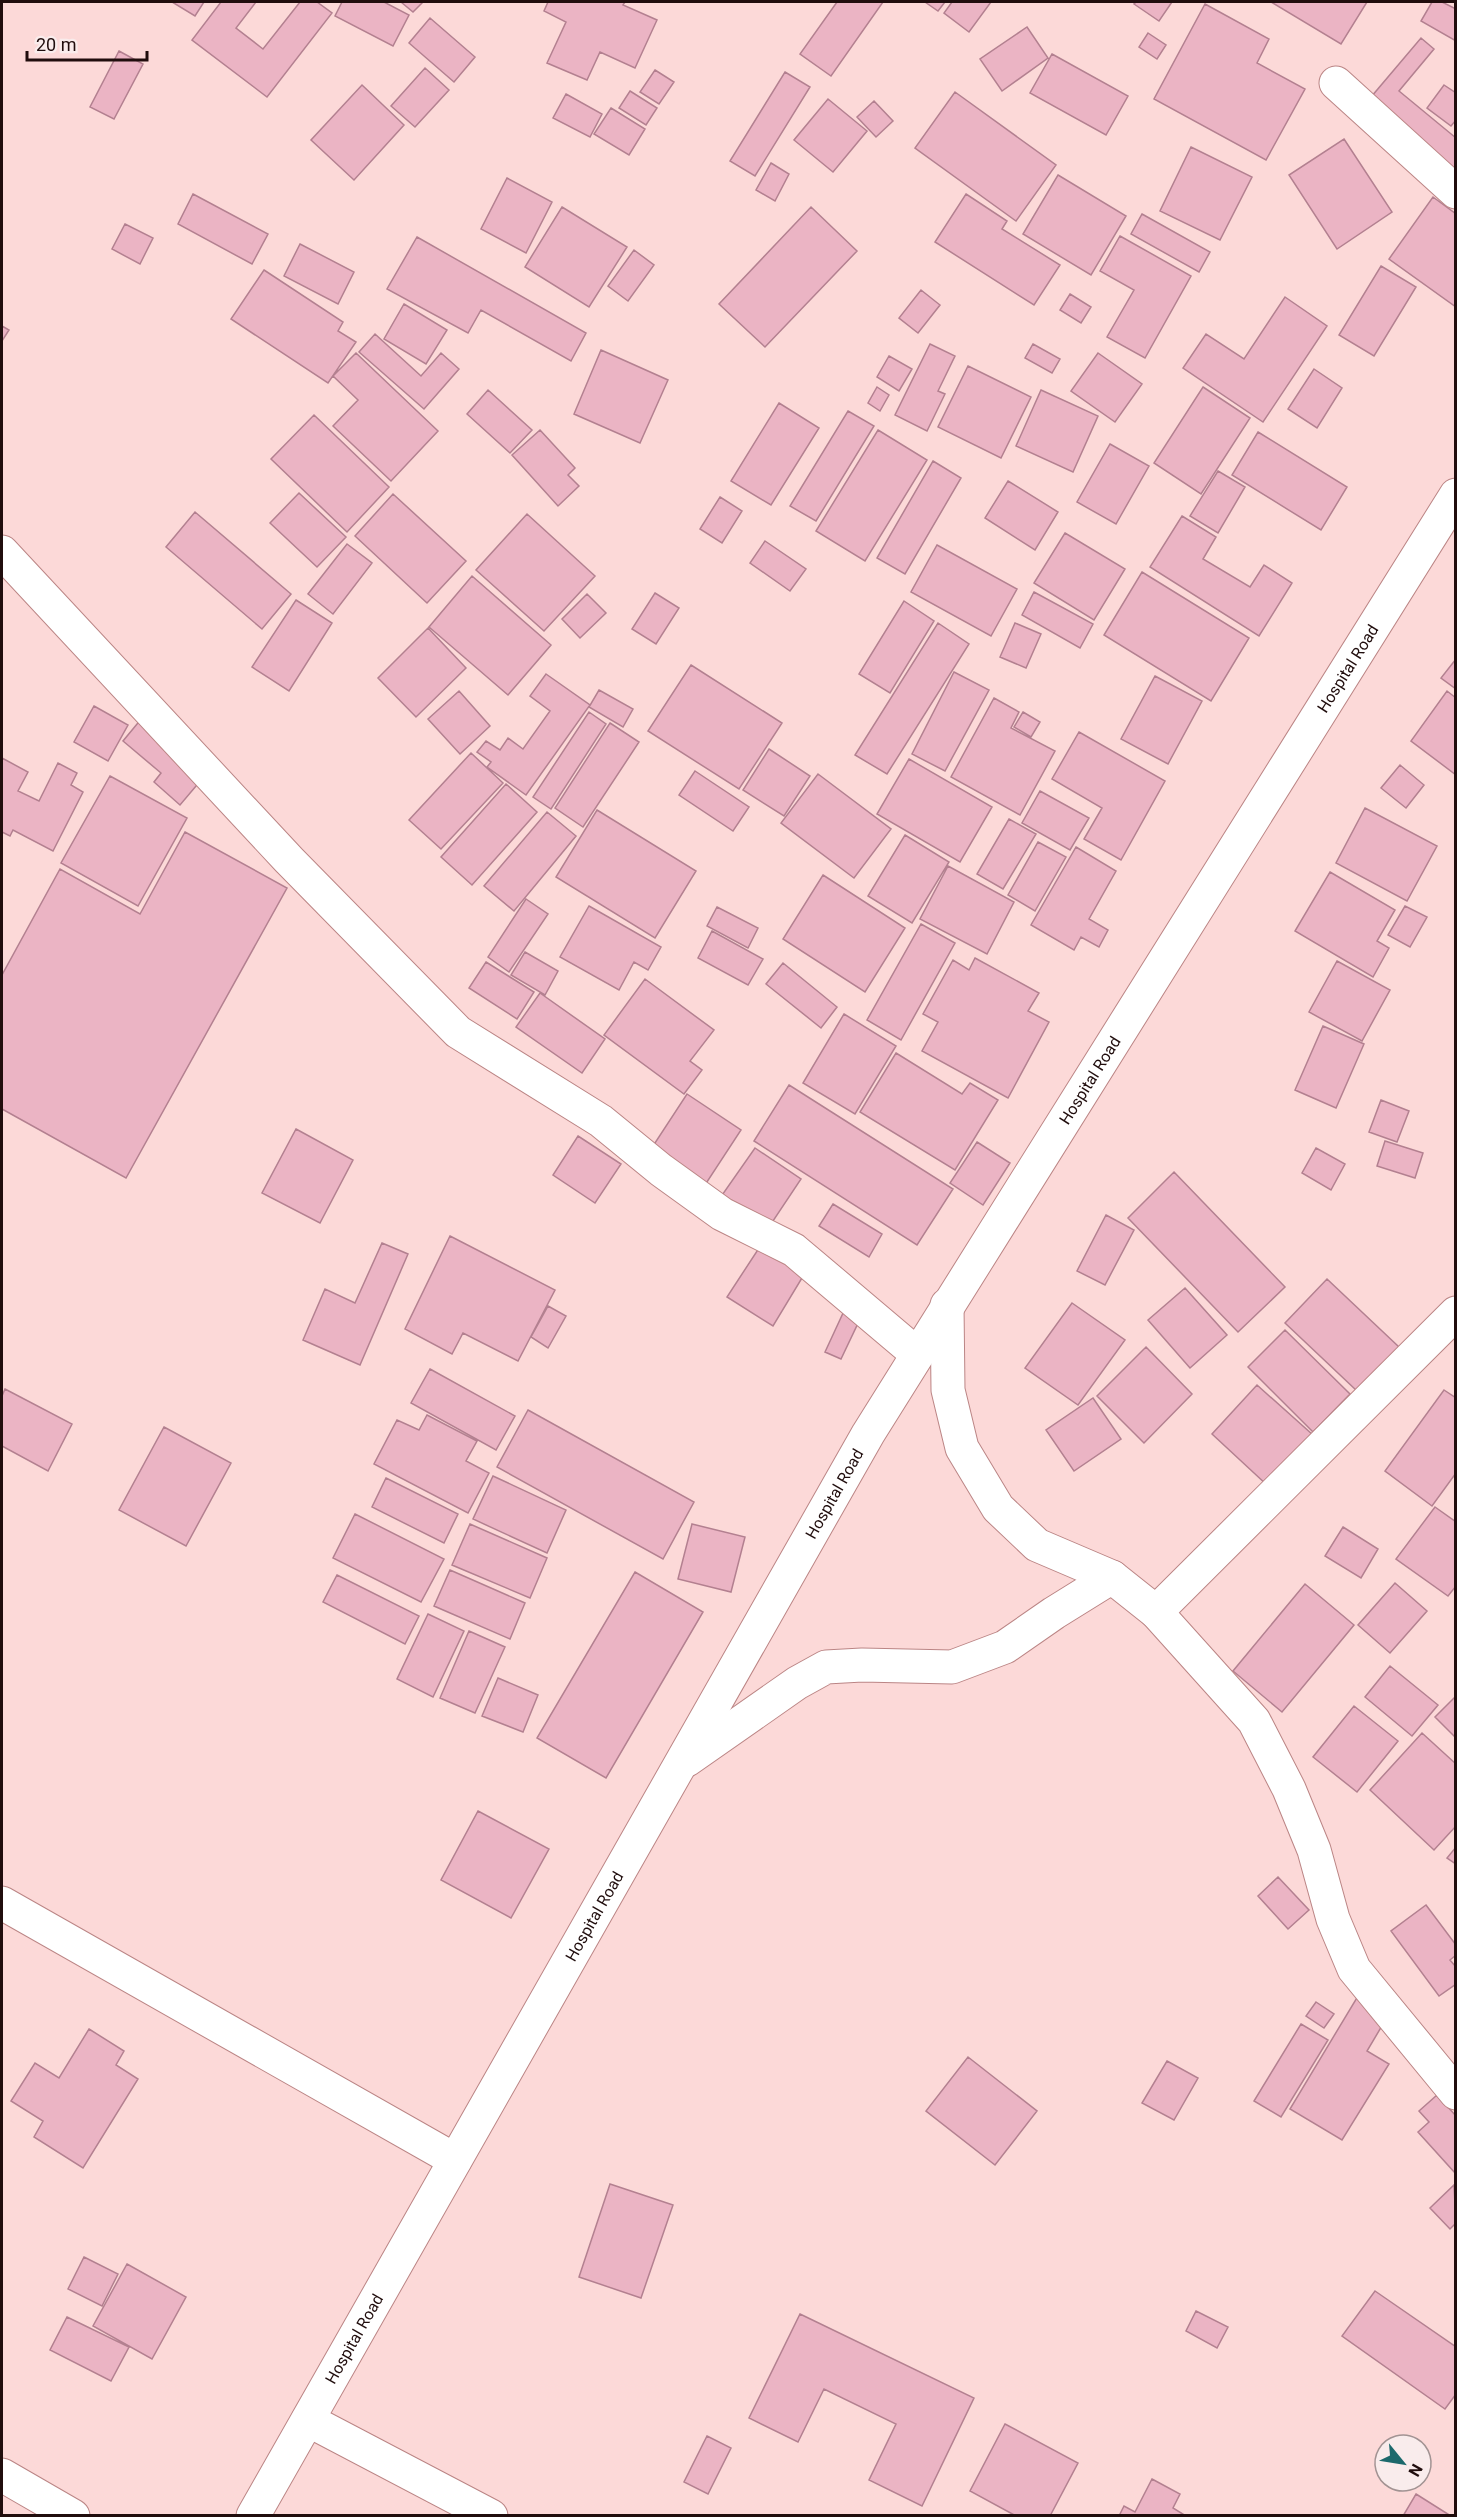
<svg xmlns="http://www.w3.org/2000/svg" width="1457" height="2517" font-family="Roboto,sans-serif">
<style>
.building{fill:#ebb4c4;stroke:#b38090;stroke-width:1.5}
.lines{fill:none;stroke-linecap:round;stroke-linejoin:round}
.minor-casing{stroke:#bb8585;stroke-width:35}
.minor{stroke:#fff;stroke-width:33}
.labels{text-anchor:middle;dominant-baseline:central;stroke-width:5;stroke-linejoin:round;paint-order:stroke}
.street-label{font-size:16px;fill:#200d0d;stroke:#f9ecec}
</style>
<rect width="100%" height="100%" fill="#fcd9d8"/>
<path class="building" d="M 172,2 L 204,2 L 195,16 Z
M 221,2 L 256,2 L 236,28 L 263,49 L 300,2 L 317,2 L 332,13 L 267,97 L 192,40 Z
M 342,2 L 384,2 L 409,15 L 393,46 L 335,16 Z
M 401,2 L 423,2 L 413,12 Z
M 548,2 L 625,2 L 623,5 L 657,20 L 635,68 L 600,52 L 587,80 L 547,63 L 566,22 L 544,11 Z
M 837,2 L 883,2 L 831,76 L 800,54 Z
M 925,2 L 945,2 L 938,11 Z
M 952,2 L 991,2 L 969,32 L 944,13 Z
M 1136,2 L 1172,2 L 1159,21 L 1134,4 Z
M 1271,2 L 1367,2 L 1341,44 Z
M 1432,2 L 1442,2 L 1456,9 L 1456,41 L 1421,21 Z
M 1205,4 L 1269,39 L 1257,63 L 1305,89 L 1266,160 L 1154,99 Z
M 430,18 L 475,57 L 454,82 L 409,43 Z
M 1027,27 L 1048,58 L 1002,91 L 980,59 Z
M 1148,33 L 1166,45 L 1157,59 L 1139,47 Z
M 1421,38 L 1434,49 L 1399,91 L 1456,138 L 1456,174 L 1366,103 Z
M 119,51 L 143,64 L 114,119 L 90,107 Z
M 1052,54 L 1128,96 L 1106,135 L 1030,93 Z
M 425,68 L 449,90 L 415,127 L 391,106 Z
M 655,70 L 674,82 L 659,104 L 640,92 Z
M 785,72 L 810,87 L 755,176 L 730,161 Z
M 362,85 L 404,125 L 354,180 L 311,140 Z
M 1444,85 L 1456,93 L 1456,120 L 1451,126 L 1427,108 Z
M 630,91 L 657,108 L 646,125 L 619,108 Z
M 955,92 L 1056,165 L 1016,221 L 915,148 Z
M 566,94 L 602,114 L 590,137 L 553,118 Z
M 828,99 L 867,131 L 833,172 L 794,140 Z
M 874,101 L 893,121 L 876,137 L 857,117 Z
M 611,108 L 645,129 L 629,155 L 594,134 Z
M 1344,139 L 1392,212 L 1337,249 L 1289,175 Z
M 1191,147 L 1252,177 L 1220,240 L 1160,211 Z
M 771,163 L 789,174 L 775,201 L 756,190 Z
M 1058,175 L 1126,216 L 1091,275 L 1023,234 Z
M 507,178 L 552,202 L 526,253 L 481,229 Z
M 193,194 L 268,234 L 252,264 L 178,224 Z
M 966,194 L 1007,221 L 1002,229 L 1060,265 L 1034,305 L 935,242 Z
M 1433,197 L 1456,214 L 1456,307 L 1389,259 Z
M 562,207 L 627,247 L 589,307 L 525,267 Z
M 811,207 L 857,251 L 765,347 L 719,304 Z
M 1142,214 L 1210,252 L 1199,272 L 1131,234 Z
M 125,224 L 153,238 L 140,264 L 112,249 Z
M 1120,236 L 1191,276 L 1145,358 L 1107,337 L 1134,290 L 1100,271 Z
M 417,237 L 586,333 L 571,361 L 481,310 L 468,333 L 387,289 Z
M 300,244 L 354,272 L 338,304 L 284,276 Z
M 634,250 L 654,265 L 628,301 L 608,286 Z
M 1381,266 L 1416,287 L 1374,356 L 1339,335 Z
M 264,270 L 343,322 L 338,331 L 356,342 L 328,383 L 231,319 Z
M 921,290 L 940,305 L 918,333 L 899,318 Z
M 1070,294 L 1091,307 L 1081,323 L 1060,310 Z
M 1285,297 L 1327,326 L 1263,422 L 1183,368 L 1206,334 L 1244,359 Z
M 404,304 L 447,330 L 426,364 L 384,339 Z
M 2,326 L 9,330 L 2,341 Z
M 375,334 L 421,376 L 441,353 L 459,369 L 424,409 L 359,352 Z
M 930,344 L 955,356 L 938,391 L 945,394 L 927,431 L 895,415 Z
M 1033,344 L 1060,359 L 1052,373 L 1025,358 Z
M 601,350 L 668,380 L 640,443 L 574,414 Z
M 356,353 L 438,431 L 391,481 L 333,426 L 358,400 L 333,376 Z
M 1098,353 L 1142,384 L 1115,422 L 1071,391 Z
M 889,356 L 912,369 L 899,391 L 877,377 Z
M 968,366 L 1031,397 L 1001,458 L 938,427 Z
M 1314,369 L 1342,388 L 1317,428 L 1288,409 Z
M 877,387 L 889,395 L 880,411 L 868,403 Z
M 1203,387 L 1250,418 L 1201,494 L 1154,463 Z
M 488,390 L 532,430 L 510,453 L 467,414 Z
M 1041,390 L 1098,416 L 1073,472 L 1016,446 Z
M 779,403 L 819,428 L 771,505 L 731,481 Z
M 848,411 L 874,426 L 816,521 L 790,506 Z
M 314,415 L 389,487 L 347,532 L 271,459 Z
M 540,430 L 575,468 L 568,475 L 579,486 L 558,506 L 512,455 Z
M 878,430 L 927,460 L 865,561 L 816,531 Z
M 1258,432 L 1347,487 L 1321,530 L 1232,475 Z
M 1110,444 L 1149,466 L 1116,524 L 1077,502 Z
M 933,461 L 961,478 L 905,574 L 877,558 Z
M 1218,471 L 1245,487 L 1218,533 L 1190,516 Z
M 1008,481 L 1058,512 L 1035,550 L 985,518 Z
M 299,493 L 346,537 L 317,567 L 270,523 Z
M 393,494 L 466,561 L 427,603 L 355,536 Z
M 720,497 L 742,511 L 722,543 L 700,529 Z
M 195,512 L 291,594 L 262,629 L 166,547 Z
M 527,514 L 595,576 L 544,631 L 476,570 Z
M 1182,516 L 1216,537 L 1203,559 L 1250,587 L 1264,565 L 1292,583 L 1259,636 L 1150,567 Z
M 1065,533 L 1125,569 L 1094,620 L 1034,583 Z
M 765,541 L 806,569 L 790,591 L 750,563 Z
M 347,544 L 372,563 L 333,614 L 308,594 Z
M 937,545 L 1017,589 L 991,636 L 911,592 Z
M 1142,572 L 1249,638 L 1211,701 L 1104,635 Z
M 472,576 L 551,645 L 508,695 L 429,627 Z
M 1034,592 L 1093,624 L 1080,648 L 1022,615 Z
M 655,593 L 679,608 L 656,644 L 632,629 Z
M 587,594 L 606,613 L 580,638 L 562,619 Z
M 296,600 L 332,623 L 289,691 L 252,667 Z
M 904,601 L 934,621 L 890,693 L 859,674 Z
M 938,623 L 969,644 L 887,774 L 855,755 Z
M 1015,623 L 1041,634 L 1026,668 L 1000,657 Z
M 428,628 L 466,668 L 416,717 L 378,678 Z
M 1456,659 L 1456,689 L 1441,678 Z
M 691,665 L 782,723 L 739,789 L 648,731 Z
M 954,672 L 989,690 L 945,771 L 912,754 Z
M 546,674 L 590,705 L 526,795 L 487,767 L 491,762 L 477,752 L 486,741 L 500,750 L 508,738 L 523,749 L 550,711 L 530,696 Z
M 1155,676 L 1202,701 L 1168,764 L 1121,739 Z
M 599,690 L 633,709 L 623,727 L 589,707 Z
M 459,691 L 490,726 L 460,754 L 428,719 Z
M 1447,691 L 1456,698 L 1456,775 L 1411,741 Z
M 994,698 L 1019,712 L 1011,728 L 1055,751 L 1020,815 L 951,777 Z
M 94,706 L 128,725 L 108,761 L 74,742 Z
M 589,712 L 606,724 L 551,809 L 533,797 Z
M 1023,712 L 1040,722 L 1031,737 L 1014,727 Z
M 142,718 L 207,773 L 180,805 L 154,782 L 161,773 L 123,741 Z
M 610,723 L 639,742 L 583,827 L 555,808 Z
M 1079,732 L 1165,781 L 1121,860 L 1084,839 L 1102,808 L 1052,779 Z
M 769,749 L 810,776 L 784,816 L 743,790 Z
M 471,753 L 503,783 L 441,849 L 409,820 Z
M 2,758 L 28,772 L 18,791 L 39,801 L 58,763 L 77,773 L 71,785 L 83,792 L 53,851 L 13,830 L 10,836 L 2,832 Z
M 909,759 L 992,807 L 960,862 L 877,814 Z
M 1400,765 L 1424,785 L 1406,808 L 1381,788 Z
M 695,771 L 749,807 L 733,831 L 679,795 Z
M 818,774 L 891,829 L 854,878 L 781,823 Z
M 110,776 L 187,818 L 138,906 L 61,863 Z
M 506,784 L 537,812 L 472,885 L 441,857 Z
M 1040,791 L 1089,818 L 1070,850 L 1022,823 Z
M 1365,808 L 1437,846 L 1407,901 L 1336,863 Z
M 597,810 L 696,871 L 655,938 L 556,877 Z
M 547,812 L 576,836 L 514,911 L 484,886 Z
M 1009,819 L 1036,834 L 1003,889 L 977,874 Z
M 185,832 L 287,888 L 126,1178 L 2,1109 L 2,975 L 60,869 L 140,914 Z
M 905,835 L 949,862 L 912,923 L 868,896 Z
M 1038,842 L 1066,857 L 1035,911 L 1008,895 Z
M 1076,847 L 1116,871 L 1089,919 L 1108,930 L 1099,947 L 1081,937 L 1074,950 L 1031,925 Z
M 948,866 L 1014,902 L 987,954 L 920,919 Z
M 1330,872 L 1395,910 L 1377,941 L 1389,948 L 1373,977 L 1295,931 Z
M 823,875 L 905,928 L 865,992 L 783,939 Z
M 526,899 L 548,914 L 509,972 L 488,957 Z
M 589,906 L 661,947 L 648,970 L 634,962 L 619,990 L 560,957 Z
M 1405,906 L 1427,917 L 1410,947 L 1388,935 Z
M 717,907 L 758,928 L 748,948 L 707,926 Z
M 921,924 L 955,943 L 901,1040 L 867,1020 Z
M 712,931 L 763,959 L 748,985 L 698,958 Z
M 525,952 L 558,971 L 545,995 L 511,975 Z
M 975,958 L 1039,993 L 1028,1011 L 1049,1022 L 1008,1098 L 922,1051 L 938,1022 L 923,1014 L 953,960 L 969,970 Z
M 1337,961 L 1390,990 L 1362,1041 L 1309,1012 Z
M 486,962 L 534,992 L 517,1019 L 469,988 Z
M 783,963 L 837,1007 L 821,1028 L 766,984 Z
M 645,979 L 714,1030 L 690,1061 L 702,1070 L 684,1094 L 604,1035 Z
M 540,993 L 605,1039 L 582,1073 L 516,1027 Z
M 844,1014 L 896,1046 L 855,1114 L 803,1083 Z
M 1323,1026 L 1364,1044 L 1336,1108 L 1295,1090 Z
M 896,1053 L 962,1094 L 970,1083 L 998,1100 L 955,1170 L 860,1112 Z
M 789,1085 L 953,1189 L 917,1245 L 754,1141 Z
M 687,1094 L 741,1130 L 705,1185 L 651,1149 Z
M 1381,1100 L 1409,1111 L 1397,1142 L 1369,1132 Z
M 296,1129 L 353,1160 L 320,1223 L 262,1193 Z
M 578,1136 L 621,1164 L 595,1203 L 553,1175 Z
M 1385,1141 L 1423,1153 L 1415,1178 L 1377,1166 Z
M 977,1142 L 1010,1163 L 983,1205 L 950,1183 Z
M 755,1148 L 801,1179 L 767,1230 L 720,1198 Z
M 1316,1148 L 1345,1164 L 1331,1190 L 1302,1173 Z
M 1174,1172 L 1285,1287 L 1238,1332 L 1128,1218 Z
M 833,1204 L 882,1234 L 869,1257 L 819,1226 Z
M 1106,1215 L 1134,1230 L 1105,1285 L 1077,1271 Z
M 450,1236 L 555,1290 L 518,1361 L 463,1333 L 452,1354 L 405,1329 Z
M 382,1243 L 408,1254 L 360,1365 L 303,1340 L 325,1289 L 355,1303 Z
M 761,1245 L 805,1273 L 773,1326 L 727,1297 Z
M 1327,1279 L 1399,1347 L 1357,1391 L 1285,1323 Z
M 1185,1288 L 1227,1335 L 1190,1368 L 1148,1320 Z
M 1072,1303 L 1125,1340 L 1078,1405 L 1025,1368 Z
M 548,1306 L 566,1316 L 548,1348 L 531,1337 Z
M 844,1311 L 860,1319 L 841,1359 L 825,1352 Z
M 1285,1330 L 1350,1394 L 1313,1432 L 1248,1367 Z
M 1146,1347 L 1192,1394 L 1144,1443 L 1097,1396 Z
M 430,1369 L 515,1416 L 496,1450 L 411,1403 Z
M 1257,1385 L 1313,1435 L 1268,1486 L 1212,1434 Z
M 5,1389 L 72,1424 L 48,1471 L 2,1446 L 2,1396 Z
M 1444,1390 L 1456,1398 L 1456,1473 L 1432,1506 L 1385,1471 Z
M 1093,1398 L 1121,1439 L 1074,1471 L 1046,1430 Z
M 528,1410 L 694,1502 L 663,1559 L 497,1467 Z
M 427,1415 L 477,1441 L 466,1461 L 489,1473 L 468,1513 L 374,1464 L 397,1420 L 419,1430 Z
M 164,1427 L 231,1463 L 186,1546 L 119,1510 Z
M 493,1476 L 566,1510 L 547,1553 L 473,1519 Z
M 386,1478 L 458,1514 L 444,1543 L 372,1507 Z
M 1435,1507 L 1456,1522 L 1456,1586 L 1448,1596 L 1396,1559 Z
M 355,1514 L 444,1559 L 421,1602 L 333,1558 Z
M 470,1524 L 547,1558 L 530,1598 L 452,1565 Z
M 692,1524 L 745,1537 L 731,1592 L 678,1579 Z
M 1343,1527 L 1378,1549 L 1361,1578 L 1325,1556 Z
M 450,1570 L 525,1603 L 510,1639 L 434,1606 Z
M 635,1572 L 703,1612 L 606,1778 L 537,1738 Z
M 337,1575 L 419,1616 L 405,1644 L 323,1602 Z
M 1395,1583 L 1427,1611 L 1390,1653 L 1358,1625 Z
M 1305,1584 L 1354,1625 L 1282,1712 L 1233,1671 Z
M 428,1614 L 464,1631 L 433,1697 L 397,1679 Z
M 469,1631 L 505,1647 L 475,1713 L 440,1698 Z
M 1390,1666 L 1438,1705 L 1412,1736 L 1365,1697 Z
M 498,1678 L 538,1695 L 523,1732 L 482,1716 Z
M 1456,1696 L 1456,1738 L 1435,1717 Z
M 1354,1706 L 1398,1741 L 1357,1792 L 1313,1757 Z
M 1422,1733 L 1456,1764 L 1456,1826 L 1434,1850 L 1370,1790 Z
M 478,1811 L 549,1849 L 511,1918 L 441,1880 Z
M 1456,1847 L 1456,1864 L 1447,1858 Z
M 1278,1877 L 1309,1910 L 1288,1929 L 1258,1896 Z
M 1426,1905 L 1456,1945 L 1456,1955 L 1450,1960 L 1456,1967 L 1456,1984 L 1439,1996 L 1391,1931 Z
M 1358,1996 L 1389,2014 L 1367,2051 L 1389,2064 L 1342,2140 L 1290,2109 Z
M 1316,2002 L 1334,2014 L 1324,2028 L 1306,2016 Z
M 1301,2024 L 1328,2040 L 1281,2117 L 1254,2101 Z
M 89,2029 L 124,2051 L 116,2065 L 138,2079 L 83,2168 L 34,2137 L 43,2121 L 11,2101 L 35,2063 L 59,2078 Z
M 968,2057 L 1037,2111 L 995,2165 L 926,2111 Z
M 1167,2061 L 1198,2078 L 1174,2120 L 1142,2103 Z
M 1437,2095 L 1456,2116 L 1456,2174 L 1418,2132 L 1429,2122 L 1419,2111 Z
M 610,2184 L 673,2205 L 641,2298 L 579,2277 Z
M 1454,2185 L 1456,2223 L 1450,2229 L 1430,2208 Z
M 84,2257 L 118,2274 L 102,2306 L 68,2289 Z
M 127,2264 L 186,2297 L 152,2359 L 93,2326 Z
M 1375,2291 L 1456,2347 L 1456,2394 L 1445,2409 L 1342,2336 Z
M 1196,2311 L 1228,2327 L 1217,2348 L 1186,2331 Z
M 800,2314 L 974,2398 L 922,2506 L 869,2480 L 896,2424 L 824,2389 L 798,2442 L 749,2418 Z
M 67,2317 L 129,2347 L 111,2381 L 50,2350 Z
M 1005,2424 L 1078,2463 L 1050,2516 L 1016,2516 L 970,2491 Z
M 707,2436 L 731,2448 L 708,2494 L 684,2482 Z
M 1152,2479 L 1180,2494 L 1173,2508 L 1186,2516 L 1119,2516 L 1124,2506 L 1135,2512 Z
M 1416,2494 L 1451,2516 L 1403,2516 Z"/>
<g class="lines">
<defs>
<g id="minor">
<path d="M 1336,83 L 1456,192"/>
<path d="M 2,552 L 289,860 L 458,1032 L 601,1121 L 661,1170 L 722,1214 L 794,1250 L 917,1354"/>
<path d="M 947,1305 L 948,1390 L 962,1448 L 998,1508 L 1037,1545 L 1112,1577 L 1156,1612 L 1456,1313"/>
<path d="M 1156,1612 L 1254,1721 L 1289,1789 L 1314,1850 L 1333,1919 L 1354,1969 L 1456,2093"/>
<path d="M 687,1760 L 797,1683 L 826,1667 L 862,1665 L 952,1667 L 1005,1647 L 1054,1613 L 1112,1577"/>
<path d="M 2,1903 L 455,2160"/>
<path d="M 308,2420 L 491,2516"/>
<path d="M 2,2475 L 73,2516"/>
<path id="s1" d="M 253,2516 L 868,1434 L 1456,495"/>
</g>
</defs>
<use href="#minor" class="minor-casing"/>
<use href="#minor" class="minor"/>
</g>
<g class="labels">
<g class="street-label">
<text stroke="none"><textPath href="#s1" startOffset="2148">Hospital Road</textPath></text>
<text stroke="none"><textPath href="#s1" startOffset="1662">Hospital Road</textPath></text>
<text stroke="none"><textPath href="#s1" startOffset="1176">Hospital Road</textPath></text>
<text stroke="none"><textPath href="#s1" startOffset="690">Hospital Road</textPath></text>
<text stroke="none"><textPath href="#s1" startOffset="204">Hospital Road</textPath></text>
</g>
</g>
<rect width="1457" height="2517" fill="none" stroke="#200d0d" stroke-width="6"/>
<g transform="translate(1403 2463) rotate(120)"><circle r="28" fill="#f9ecec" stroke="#a29393" stroke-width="1.5"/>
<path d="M0-4.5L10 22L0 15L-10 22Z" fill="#1c696c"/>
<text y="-9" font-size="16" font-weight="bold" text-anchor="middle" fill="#200d0d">N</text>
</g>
<path d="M27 51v9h120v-9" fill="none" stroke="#200d0d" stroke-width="3"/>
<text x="36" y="51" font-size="18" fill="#200d0d" stroke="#f9ecec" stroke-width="4.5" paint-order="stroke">20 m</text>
</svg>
